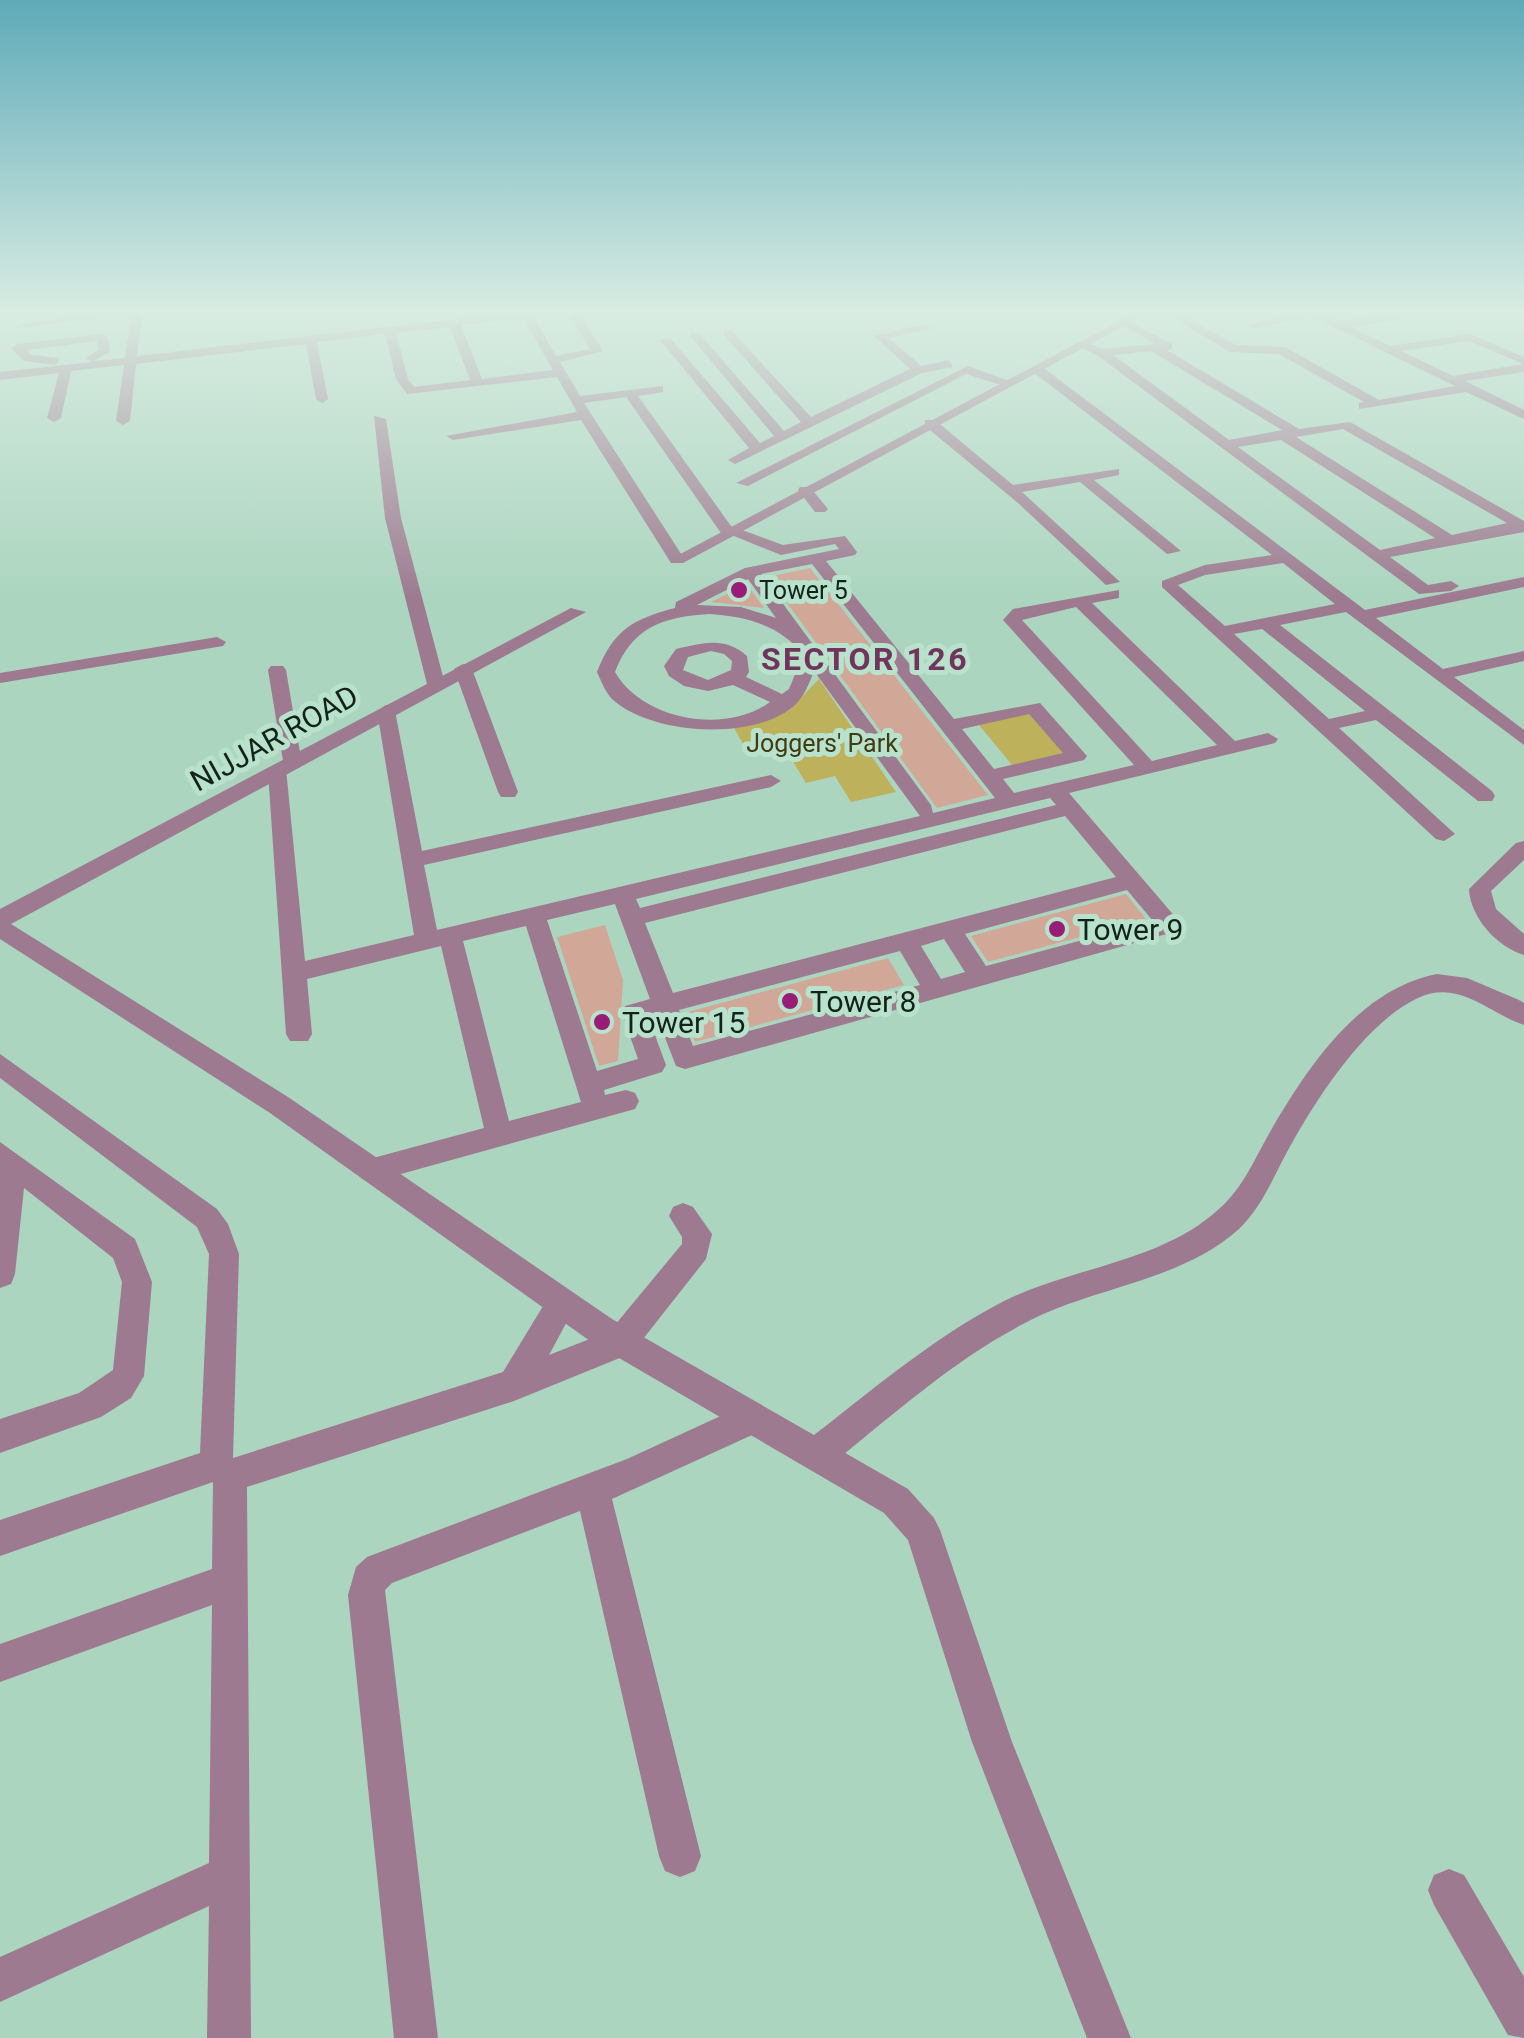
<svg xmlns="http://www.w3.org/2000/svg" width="1524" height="2038" font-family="Roboto,sans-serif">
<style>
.green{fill:#bdb15c}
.building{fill:#d1a898}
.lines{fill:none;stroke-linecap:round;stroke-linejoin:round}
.minor{fill:#9d7a8f;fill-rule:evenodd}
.tertiary{fill:#9d7a8f;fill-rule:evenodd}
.poi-dot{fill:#981d77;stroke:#b8e2cb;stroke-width:4}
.labels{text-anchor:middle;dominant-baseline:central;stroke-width:10;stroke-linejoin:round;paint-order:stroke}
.far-poi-label{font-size:25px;fill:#13231b;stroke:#b8e2cb;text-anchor:start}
.far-park-label{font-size:25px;fill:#413c13;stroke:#b8e2cb}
.street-label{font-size:30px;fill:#13231b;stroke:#b8e2cb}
.poi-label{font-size:30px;fill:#13231b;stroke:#b8e2cb;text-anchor:start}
.far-district-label{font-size:32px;font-weight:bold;letter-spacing:2.5px;fill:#71345d;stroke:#b8e2cb}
</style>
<rect width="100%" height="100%" fill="#abd5bf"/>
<path class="green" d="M 819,679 L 896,792 L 851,802 L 835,776 L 806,783 L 778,737 L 743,744 L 732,724 L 788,711 Z
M 1033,707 L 1077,756 L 1016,770 L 975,720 Z"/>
<path class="building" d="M 810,568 L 988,795 L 937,808 L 768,577 Z
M 747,584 L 764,608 L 711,602 Z
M 1126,894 L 1146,919 L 988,962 L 971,936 Z
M 605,925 L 623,980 L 618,1061 L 599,1066 L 557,937 Z
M 888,958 L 904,985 L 695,1042 L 684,1013 Z"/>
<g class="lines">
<path class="minor" d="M 89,314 L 125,314 L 26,327 L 20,324 Z
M 131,314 L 142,314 L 137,356 L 500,314 L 532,314 L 556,356 L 590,349 L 569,314 L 580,314 L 603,351 L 560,362 L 580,396 L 663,386 L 663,392 L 638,396 L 731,526 L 783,545 L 845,536 L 857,552 L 855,555 L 826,561 L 954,719 L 1040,703 L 1087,756 L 1084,760 L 1003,779 L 1014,793 L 1134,765 L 1003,620 L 1013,609 L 1119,590 L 1119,598 L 1092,603 L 1235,741 L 1268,733 L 1278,739 L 1275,743 L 1069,793 L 1177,919 L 1181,925 L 1177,931 L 685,1069 L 676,1066 L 657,1017 L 649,1019 L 666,1065 L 662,1072 L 604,1090 L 605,1095 L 626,1090 L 635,1093 L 639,1101 L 635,1109 L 372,1182 L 362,1179 L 358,1170 L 362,1161 L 484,1128 L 441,946 L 307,979 L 312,1034 L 308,1041 L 290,1041 L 286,1034 L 268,772 L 271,768 L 284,767 L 268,670 L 271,666 L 283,666 L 286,670 L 302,764 L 299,768 L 286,769 L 305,961 L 414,935 L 377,711 L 386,705 L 395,711 L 422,851 L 771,775 L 781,781 L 771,787 L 424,865 L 437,930 L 920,816 L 814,671 C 809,684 804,696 796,704 C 758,741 652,736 612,699 C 606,693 601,681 597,672 C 613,631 632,619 675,608 L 676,602 L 745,568 L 839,549 L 835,544 L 781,555 L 734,536 L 723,536 L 626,397 L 584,403 L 685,560 L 683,563 L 671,563 L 581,420 L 453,440 L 446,436 L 577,412 L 557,377 L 407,394 L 396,379 L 385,334 L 317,342 L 328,399 L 322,403 L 316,399 L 306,344 L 136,364 L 130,421 L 123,425 L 116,421 L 124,365 L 71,371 L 61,418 L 54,422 L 47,418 L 59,373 L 0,380 L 0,372 L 92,362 L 86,358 L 98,350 L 97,341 L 27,350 L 31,355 L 60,358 L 56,365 L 24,361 L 11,348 L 17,344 L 102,334 L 108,337 L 110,352 L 93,361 L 125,358 ZM 523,318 L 553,370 L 482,379 L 461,325 ZM 450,327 L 470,380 L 414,387 L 408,379 L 396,333 ZM 812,564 L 995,798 L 933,813 L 931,805 L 761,574 ZM 748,579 L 776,618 L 741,607 L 697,605 ZM 1076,607 L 1217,745 L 1152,761 L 1022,620 ZM 709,614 C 744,616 781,625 803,655 L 789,689 L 782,694 L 746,677 L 749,672 L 747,656 C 725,636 703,643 676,649 L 664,666 L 669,676 L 684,686 L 708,691 L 733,685 L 770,702 C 726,735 642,720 615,672 C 632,627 663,617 709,614 ZM 711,651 L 724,654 L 732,661 L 731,670 L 708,680 L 683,670 L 688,657 ZM 1029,714 L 1063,753 L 994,769 L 962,729 ZM 1050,798 L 1056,805 L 640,908 L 636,899 ZM 1065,816 L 1116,877 L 673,993 L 645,923 ZM 1127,890 L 1153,921 L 986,966 L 965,934 ZM 615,904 L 650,999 L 625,1006 L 622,1013 L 638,1059 L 597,1071 L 547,920 ZM 526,926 L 581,1102 L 509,1121 L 463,941 ZM 944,939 L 965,972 L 941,979 L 921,946 ZM 900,951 L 920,985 L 693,1046 L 679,1010 Z
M 1167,314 L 1181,314 L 1236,345 L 1285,347 L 1379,400 L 1455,386 L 1311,316 L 1256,328 L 1250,325 L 1292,314 L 1324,314 L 1339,321 L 1406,314 L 1402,319 L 1350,327 L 1390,346 L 1470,334 L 1524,357 L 1524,372 L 1465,381 L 1524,410 L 1524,419 L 1466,392 L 1359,409 L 1359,403 L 1364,402 L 1279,354 L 1230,352 ZM 1469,341 L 1523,364 L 1453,376 L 1401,351 Z
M 1125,319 L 1172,344 L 1172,350 L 1167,350 L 1299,429 L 1350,422 L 1524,521 L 1524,532 L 1390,557 L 1428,585 L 1451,581 L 1459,586 L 1451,591 L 1419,594 L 1098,356 L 1079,346 L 1085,342 L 1103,349 L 1154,344 L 1121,324 ZM 1151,351 L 1282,430 L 1229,440 L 1113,355 ZM 1343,429 L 1507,523 L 1452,535 L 1296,437 ZM 1281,440 L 1435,538 L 1380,550 L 1238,447 Z
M 926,324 L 930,329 L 889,338 L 921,366 L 949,360 L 953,367 L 922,373 L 735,464 L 728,460 L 749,448 L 660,340 L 670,338 L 760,443 L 774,436 L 691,337 L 691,333 L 699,333 L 784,431 L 801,422 L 724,335 L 724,331 L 732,331 L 811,417 L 910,369 L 874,336 Z
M 968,366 L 1014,383 L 1008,387 L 966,374 L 748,486 L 736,483 Z
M 1033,366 L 1041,366 L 1365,610 L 1524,577 L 1524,587 L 1376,618 L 1443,669 L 1524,651 L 1524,661 L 1454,677 L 1524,730 L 1524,745 L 1346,612 L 1280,625 L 1492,791 L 1495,796 L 1492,801 L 1478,801 L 1376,720 L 1339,728 L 1455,834 L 1444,841 L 1436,839 L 1162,587 L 1162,581 L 1205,565 L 1272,555 L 1033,372 ZM 1283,563 L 1335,604 L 1225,626 L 1178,585 L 1205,575 ZM 1262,629 L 1365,711 L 1329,719 L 1234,634 Z
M 374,416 L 386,419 L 401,518 L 445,684 L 436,690 L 427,684 L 385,518 Z
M 925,420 L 935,420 L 1013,485 L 1119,469 L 1119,475 L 1094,480 L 1181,551 L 1167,554 L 1080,482 L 1022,492 L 1120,582 L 1106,585 L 1018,503 L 925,426 Z
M 800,487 L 810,487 L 828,509 L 825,512 L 815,512 L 798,490 Z
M 217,637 L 226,642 L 223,646 L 0,683 L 0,673 Z
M 463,664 L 472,669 L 518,792 L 515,797 L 501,797 L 498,792 L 454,669 Z
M 1524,841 L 1524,860 L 1491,891 L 1496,909 L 1524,934 L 1524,955 C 1497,947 1470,917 1469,889 L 1516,843 Z
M 1437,974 L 1467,978 L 1519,1000 L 1524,1003 L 1524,1025 C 1488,1013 1459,979 1418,998 C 1364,1023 1315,1101 1287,1152 C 1273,1178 1261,1208 1239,1229 C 1180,1282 1092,1287 1025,1323 C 953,1360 892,1416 829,1466 L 817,1471 L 805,1466 L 800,1454 L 805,1442 C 869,1393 932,1338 1004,1301 C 1072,1267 1163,1262 1220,1208 C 1243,1188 1255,1158 1270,1132 C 1307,1068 1359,989 1437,974 Z
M 0,1054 L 217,1209 L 228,1224 L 239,1254 L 233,1458 L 503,1372 L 551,1293 L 562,1288 L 573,1293 L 577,1303 L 549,1355 L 610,1331 L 682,1244 L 682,1237 L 669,1216 L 673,1207 L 683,1203 L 693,1207 L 712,1234 L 706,1259 L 632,1353 L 514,1401 L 247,1487 L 251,2038 L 207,2038 L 209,1906 L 0,2002 L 0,1957 L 209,1863 L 212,1605 L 0,1682 L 0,1644 L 212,1569 L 213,1482 L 0,1556 L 0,1520 L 200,1453 L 209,1254 L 197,1227 L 0,1078 Z
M 0,1142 L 135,1239 L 152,1282 L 144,1376 L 131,1398 L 101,1417 L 0,1453 L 0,1419 L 79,1393 L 113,1370 L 122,1282 L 113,1258 L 24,1188 L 15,1274 L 11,1284 L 0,1288 Z
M 751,1402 L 763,1406 L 767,1418 L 763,1430 L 612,1499 L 701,1856 L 695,1871 L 680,1877 L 665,1871 L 659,1856 L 580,1511 L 392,1583 L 385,1590 L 438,2038 L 394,2038 L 348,1595 L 356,1567 L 367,1557 L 627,1459 Z
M 1449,1869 L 1464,1875 L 1524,1977 L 1524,2038 L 1508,2035 L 1434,1905 L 1428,1890 L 1434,1875 Z"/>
<path class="tertiary" d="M 1132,314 L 1146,314 L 683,563 L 669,560 Z
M 571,608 L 586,612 L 11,924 L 288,1097 L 612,1319 L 908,1489 L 934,1518 L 940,1530 L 1012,1742 L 1131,2038 L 1087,2038 L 972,1742 L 908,1540 L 884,1513 L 590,1341 L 270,1113 L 0,939 L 0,909 Z"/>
</g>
<linearGradient id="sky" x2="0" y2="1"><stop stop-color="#5faab8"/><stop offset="0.52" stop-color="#d9ece2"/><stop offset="1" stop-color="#d9ece2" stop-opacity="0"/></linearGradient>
<rect width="1524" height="599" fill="url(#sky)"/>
<g class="poi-dot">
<circle cx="739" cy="590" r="10"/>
<circle cx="1057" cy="929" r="10"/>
<circle cx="790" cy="1001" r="10"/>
<circle cx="602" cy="1022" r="10"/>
</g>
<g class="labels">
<g class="far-poi-label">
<text x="759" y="590">Tower 5</text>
</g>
<g class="far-park-label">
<text x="822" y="743">Joggers' Park</text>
</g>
<g class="street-label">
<text transform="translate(274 738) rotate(-29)">NIJJAR ROAD</text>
</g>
<g class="poi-label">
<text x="1077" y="929">Tower 9</text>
<text x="810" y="1001">Tower 8</text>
<text x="622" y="1022">Tower 15</text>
</g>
<g class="far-district-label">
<text x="865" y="659">SECTOR 126</text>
</g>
</g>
</svg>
